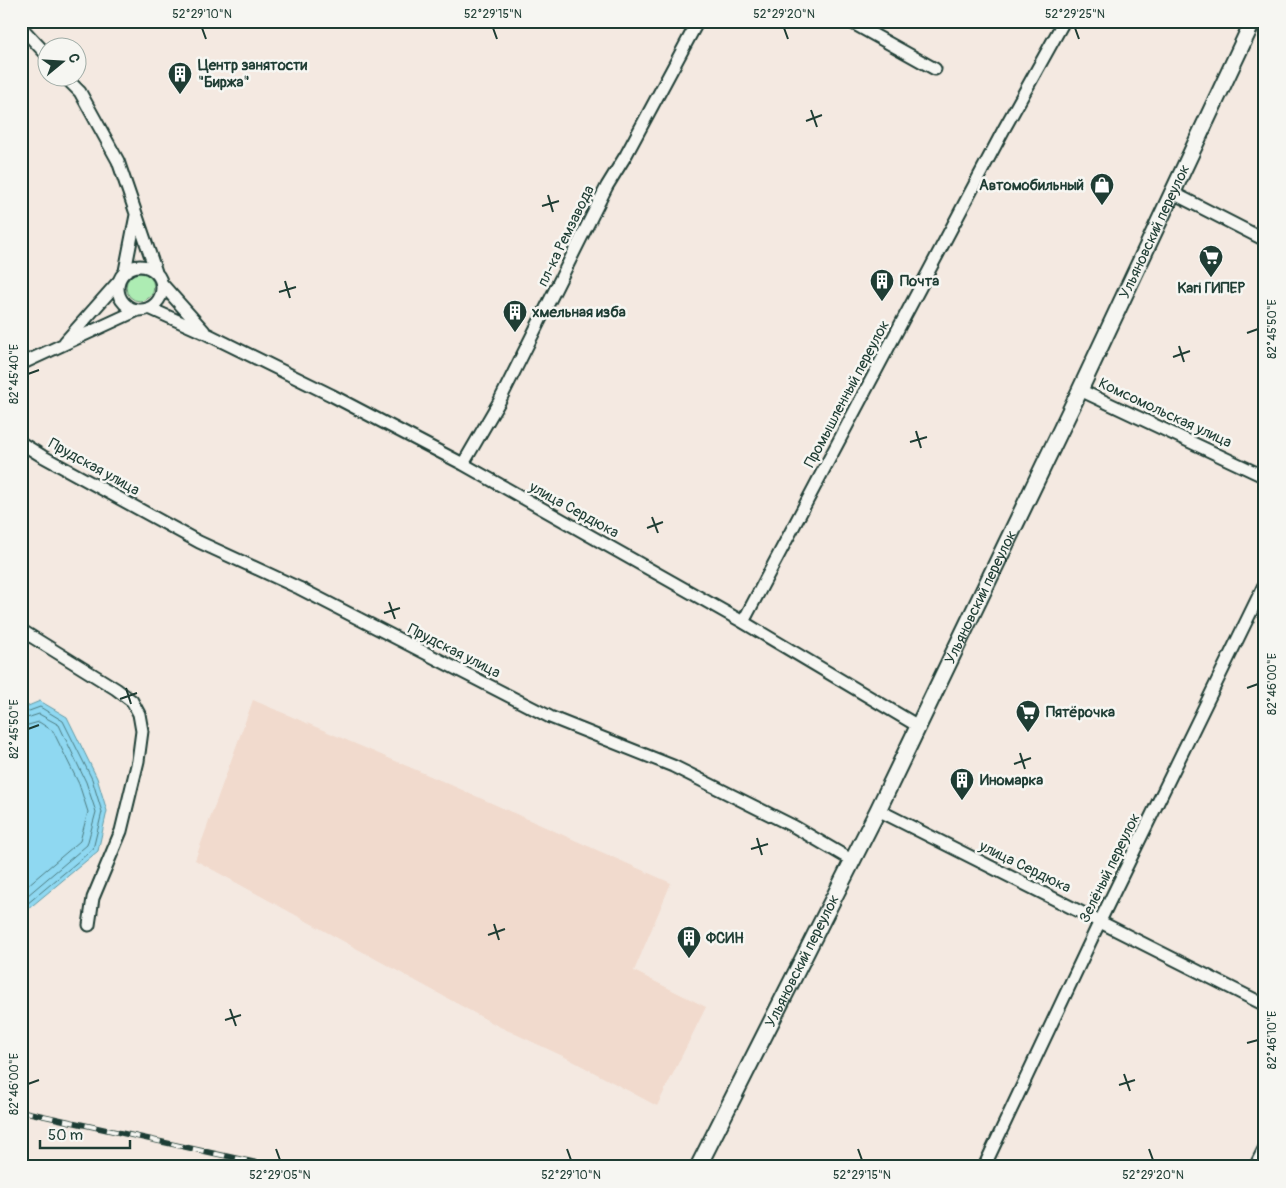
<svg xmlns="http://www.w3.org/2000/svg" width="1286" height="1188" font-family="Pangolin,sans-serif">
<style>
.built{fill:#f1dacd}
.green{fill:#adecb3;stroke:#669474}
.water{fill:#8fd8f1;stroke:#629aa5}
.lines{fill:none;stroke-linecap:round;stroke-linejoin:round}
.shore{stroke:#4c7b80;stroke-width:1}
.street-casing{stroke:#1f3d34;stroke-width:15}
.secondary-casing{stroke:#1f3d34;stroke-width:19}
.street{stroke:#f6f6f2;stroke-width:11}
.secondary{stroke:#f6f6f2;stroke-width:15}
.rail-casing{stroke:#1f3d34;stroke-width:5.5}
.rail{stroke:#f6f6f2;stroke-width:4;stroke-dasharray:11;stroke-linecap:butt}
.ticks{fill:none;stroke:#1f3d34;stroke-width:2}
.labels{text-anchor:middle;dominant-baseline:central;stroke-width:5;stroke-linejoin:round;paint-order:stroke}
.poi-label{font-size:15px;font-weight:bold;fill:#1f3d34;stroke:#f6f6f2;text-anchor:start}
.street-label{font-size:15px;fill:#1f3d34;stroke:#f6f6f2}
.neatline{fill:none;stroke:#1f3d34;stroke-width:2}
.ticks-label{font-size:12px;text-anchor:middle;fill:#1f3d34}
</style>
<rect width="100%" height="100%" fill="#f4e9e1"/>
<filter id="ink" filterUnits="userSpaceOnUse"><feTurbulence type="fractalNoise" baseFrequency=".02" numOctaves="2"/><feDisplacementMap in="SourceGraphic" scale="10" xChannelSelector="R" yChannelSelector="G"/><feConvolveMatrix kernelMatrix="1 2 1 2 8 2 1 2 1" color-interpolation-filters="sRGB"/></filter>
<g filter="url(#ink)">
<path class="built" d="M 253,700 L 442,781 L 671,883 L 634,971 L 706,1007 L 657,1106 L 567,1058 L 498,1026 L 195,860 Z"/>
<path class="green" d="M126 287a14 14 0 1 1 28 0a14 14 0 1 1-28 0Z"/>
<path class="water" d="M 40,701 L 67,717 L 97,778 L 107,811 L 98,851 L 21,915 L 21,709 Z"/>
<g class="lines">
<path class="shore" d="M 21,714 L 40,707 L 63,721 L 92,779 L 102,812 L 93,849 L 21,909
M 21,720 L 39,714 L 59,725 L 86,782 L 96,812 L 87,845 L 21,901
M 21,727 L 39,722 L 53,731 L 79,784 L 88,812 L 80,841 L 21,891"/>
<defs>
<path id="street" d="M 849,21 L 935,69
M 21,27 L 48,56
M 66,78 L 80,92 L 118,161 L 156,272
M 1171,192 L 1265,240
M118 288a22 22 0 1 1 44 0a22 22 0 1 1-44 0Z
M 125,271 L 136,215
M 162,284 L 204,331
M 149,308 L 207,334 L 331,395 L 463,464 L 743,622 L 918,726
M 65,342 L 119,281
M 21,364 L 138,310
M 1080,390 L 1265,477
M 21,443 L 42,456 L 199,542 L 299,588 L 550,717 L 673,766 L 795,827 L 853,861
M 463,464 L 499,402 L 607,186 L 626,155 L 698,21
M 743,622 L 1004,129 L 1064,21
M 21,630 L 116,689 L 132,701 L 139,714 L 142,731 L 138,761 L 121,831 L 93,898 L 89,925
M 878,810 L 1265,1005
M 984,1167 L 1100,921 L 1265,583
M 1255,1167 L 1265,1147"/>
<g id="secondary">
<path id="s1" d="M 698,1167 L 878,810 L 1080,390 L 1253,21"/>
</g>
</defs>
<use href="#street" class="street-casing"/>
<use href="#secondary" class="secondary-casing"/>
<use href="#street" class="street"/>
<use href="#secondary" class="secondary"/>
<defs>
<path id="rail" d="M 21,1111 L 276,1167"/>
</defs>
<use href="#rail" class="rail-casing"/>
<use href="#rail" class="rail"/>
</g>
</g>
<path class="ticks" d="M 202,28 L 206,39M 493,28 L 497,39M 784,28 L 788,39M 1075,28 L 1079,39M 811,110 L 817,127M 806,121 L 822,115M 548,195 L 553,212M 542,206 L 559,201M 285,281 L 290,298M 279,292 L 296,287M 1247,333 L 1258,329M 1179,346 L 1184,362M 1173,357 L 1190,351M 28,374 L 39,370M 916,431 L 921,448M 910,442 L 927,437M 652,517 L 658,533M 647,528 L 663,522M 389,602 L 395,619M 384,613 L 400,608M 126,688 L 131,704M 1247,688 L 1258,684M 120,699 L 137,693M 28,729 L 39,725M 1020,753 L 1025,769M 1014,764 L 1031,758M 757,838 L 762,855M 751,849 L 768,844M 494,924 L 499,940M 488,935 L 505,929M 230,1009 L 236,1026M 225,1020 L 241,1015M 1247,1043 L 1258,1040M 1124,1074 L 1130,1091M 28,1084 L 39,1080M 1119,1085 L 1135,1080M 276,1149 L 280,1160M 567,1149 L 571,1160M 858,1149 L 862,1160M 1149,1149 L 1153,1160"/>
<defs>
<symbol id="building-pin" viewBox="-11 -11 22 30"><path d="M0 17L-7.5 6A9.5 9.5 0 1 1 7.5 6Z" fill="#1f3d34" stroke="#f6f6f2"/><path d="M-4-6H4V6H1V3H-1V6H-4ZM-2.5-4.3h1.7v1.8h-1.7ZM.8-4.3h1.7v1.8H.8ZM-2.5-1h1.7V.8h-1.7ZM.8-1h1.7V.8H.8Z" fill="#fff"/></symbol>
<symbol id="shop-pin" viewBox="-11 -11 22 30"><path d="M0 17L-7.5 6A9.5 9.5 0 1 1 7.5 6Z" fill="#1f3d34" stroke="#f6f6f2"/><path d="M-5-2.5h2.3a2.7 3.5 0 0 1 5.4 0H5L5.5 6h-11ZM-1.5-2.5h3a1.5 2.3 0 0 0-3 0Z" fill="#fff"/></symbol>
<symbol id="supermarket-pin" viewBox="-11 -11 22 30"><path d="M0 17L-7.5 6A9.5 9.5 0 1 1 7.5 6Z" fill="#1f3d34" stroke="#f6f6f2"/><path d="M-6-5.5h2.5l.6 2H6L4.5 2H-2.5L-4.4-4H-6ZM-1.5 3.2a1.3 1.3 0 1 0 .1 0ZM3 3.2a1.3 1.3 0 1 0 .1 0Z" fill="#fff"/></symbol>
</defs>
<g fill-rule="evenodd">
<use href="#building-pin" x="166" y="60" width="28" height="38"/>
<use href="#shop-pin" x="1088" y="171" width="28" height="38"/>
<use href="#supermarket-pin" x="1197" y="243" width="28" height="38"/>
<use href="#building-pin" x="868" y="267" width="28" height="38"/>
<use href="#building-pin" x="501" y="298" width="28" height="38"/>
<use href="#supermarket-pin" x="1014" y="698" width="28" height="38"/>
<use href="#building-pin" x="948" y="766" width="28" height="38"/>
<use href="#building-pin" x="675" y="924" width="28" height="38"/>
</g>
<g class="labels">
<g class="poi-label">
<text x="198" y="65">Центр занятости<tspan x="198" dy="17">"Биржа"</tspan></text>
<text x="1084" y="185" text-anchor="end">Автомобильный</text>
<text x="900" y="281">Почта</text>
<text x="1211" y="288" text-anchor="middle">Kari ГИПЕР</text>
<text x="532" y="312">хмельная изба</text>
<text x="1046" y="712">Пятёрочка</text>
<text x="980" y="780">Иномарка</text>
<text x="706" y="938">ФСИН</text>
</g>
<g class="street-label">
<text stroke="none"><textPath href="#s1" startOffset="1041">Ульяновский переулок</textPath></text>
<text transform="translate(566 236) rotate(-64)">пл-ка Ремзавода</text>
<text transform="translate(847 394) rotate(-62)">Промышленный переулок</text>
<text transform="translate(1165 413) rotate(25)">Комсомольская улица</text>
<text transform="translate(94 467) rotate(29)">Прудская улица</text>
<text transform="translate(574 510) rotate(29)">улица Сердюка</text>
<text stroke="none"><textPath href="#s1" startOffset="636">Ульяновский переулок</textPath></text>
<text transform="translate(454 651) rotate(27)">Прудская улица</text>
<text transform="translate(1025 867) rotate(26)">улица Сердюка</text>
<text transform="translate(1110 868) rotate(-64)">Зелёный переулок</text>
<text stroke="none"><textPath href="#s1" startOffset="231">Ульяновский переулок</textPath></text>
</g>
</g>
<rect width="1286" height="1188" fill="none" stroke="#f6f6f2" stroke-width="55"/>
<g transform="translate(62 62) rotate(72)"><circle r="24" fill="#f6f6f2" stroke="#a0aca6"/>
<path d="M0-4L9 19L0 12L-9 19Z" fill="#1f3d34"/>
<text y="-8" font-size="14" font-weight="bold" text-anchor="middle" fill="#1f3d34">С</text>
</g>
<path d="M40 1140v8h90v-8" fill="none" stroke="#1f3d34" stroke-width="2.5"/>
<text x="48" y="1140" font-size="15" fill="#1f3d34" stroke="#f6f6f2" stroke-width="4" paint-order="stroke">50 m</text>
<rect x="28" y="28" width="1230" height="1132" class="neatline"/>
<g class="ticks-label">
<text x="202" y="18">52°29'10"N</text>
<text x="493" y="18">52°29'15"N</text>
<text x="784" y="18">52°29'20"N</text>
<text x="1075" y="18">52°29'25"N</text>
<text transform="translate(1272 329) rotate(-90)" y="4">82°45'50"E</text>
<text transform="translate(14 374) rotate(-90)" y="4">82°45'40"E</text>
<text transform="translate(1272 684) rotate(-90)" y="4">82°46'00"E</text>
<text transform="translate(14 729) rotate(-90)" y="4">82°45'50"E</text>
<text transform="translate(1272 1040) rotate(-90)" y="4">82°46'10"E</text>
<text transform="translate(14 1084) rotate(-90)" y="4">82°46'00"E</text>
<text x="280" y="1179">52°29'05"N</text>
<text x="571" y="1179">52°29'10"N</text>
<text x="862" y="1179">52°29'15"N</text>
<text x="1153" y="1179">52°29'20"N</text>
</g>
</svg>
